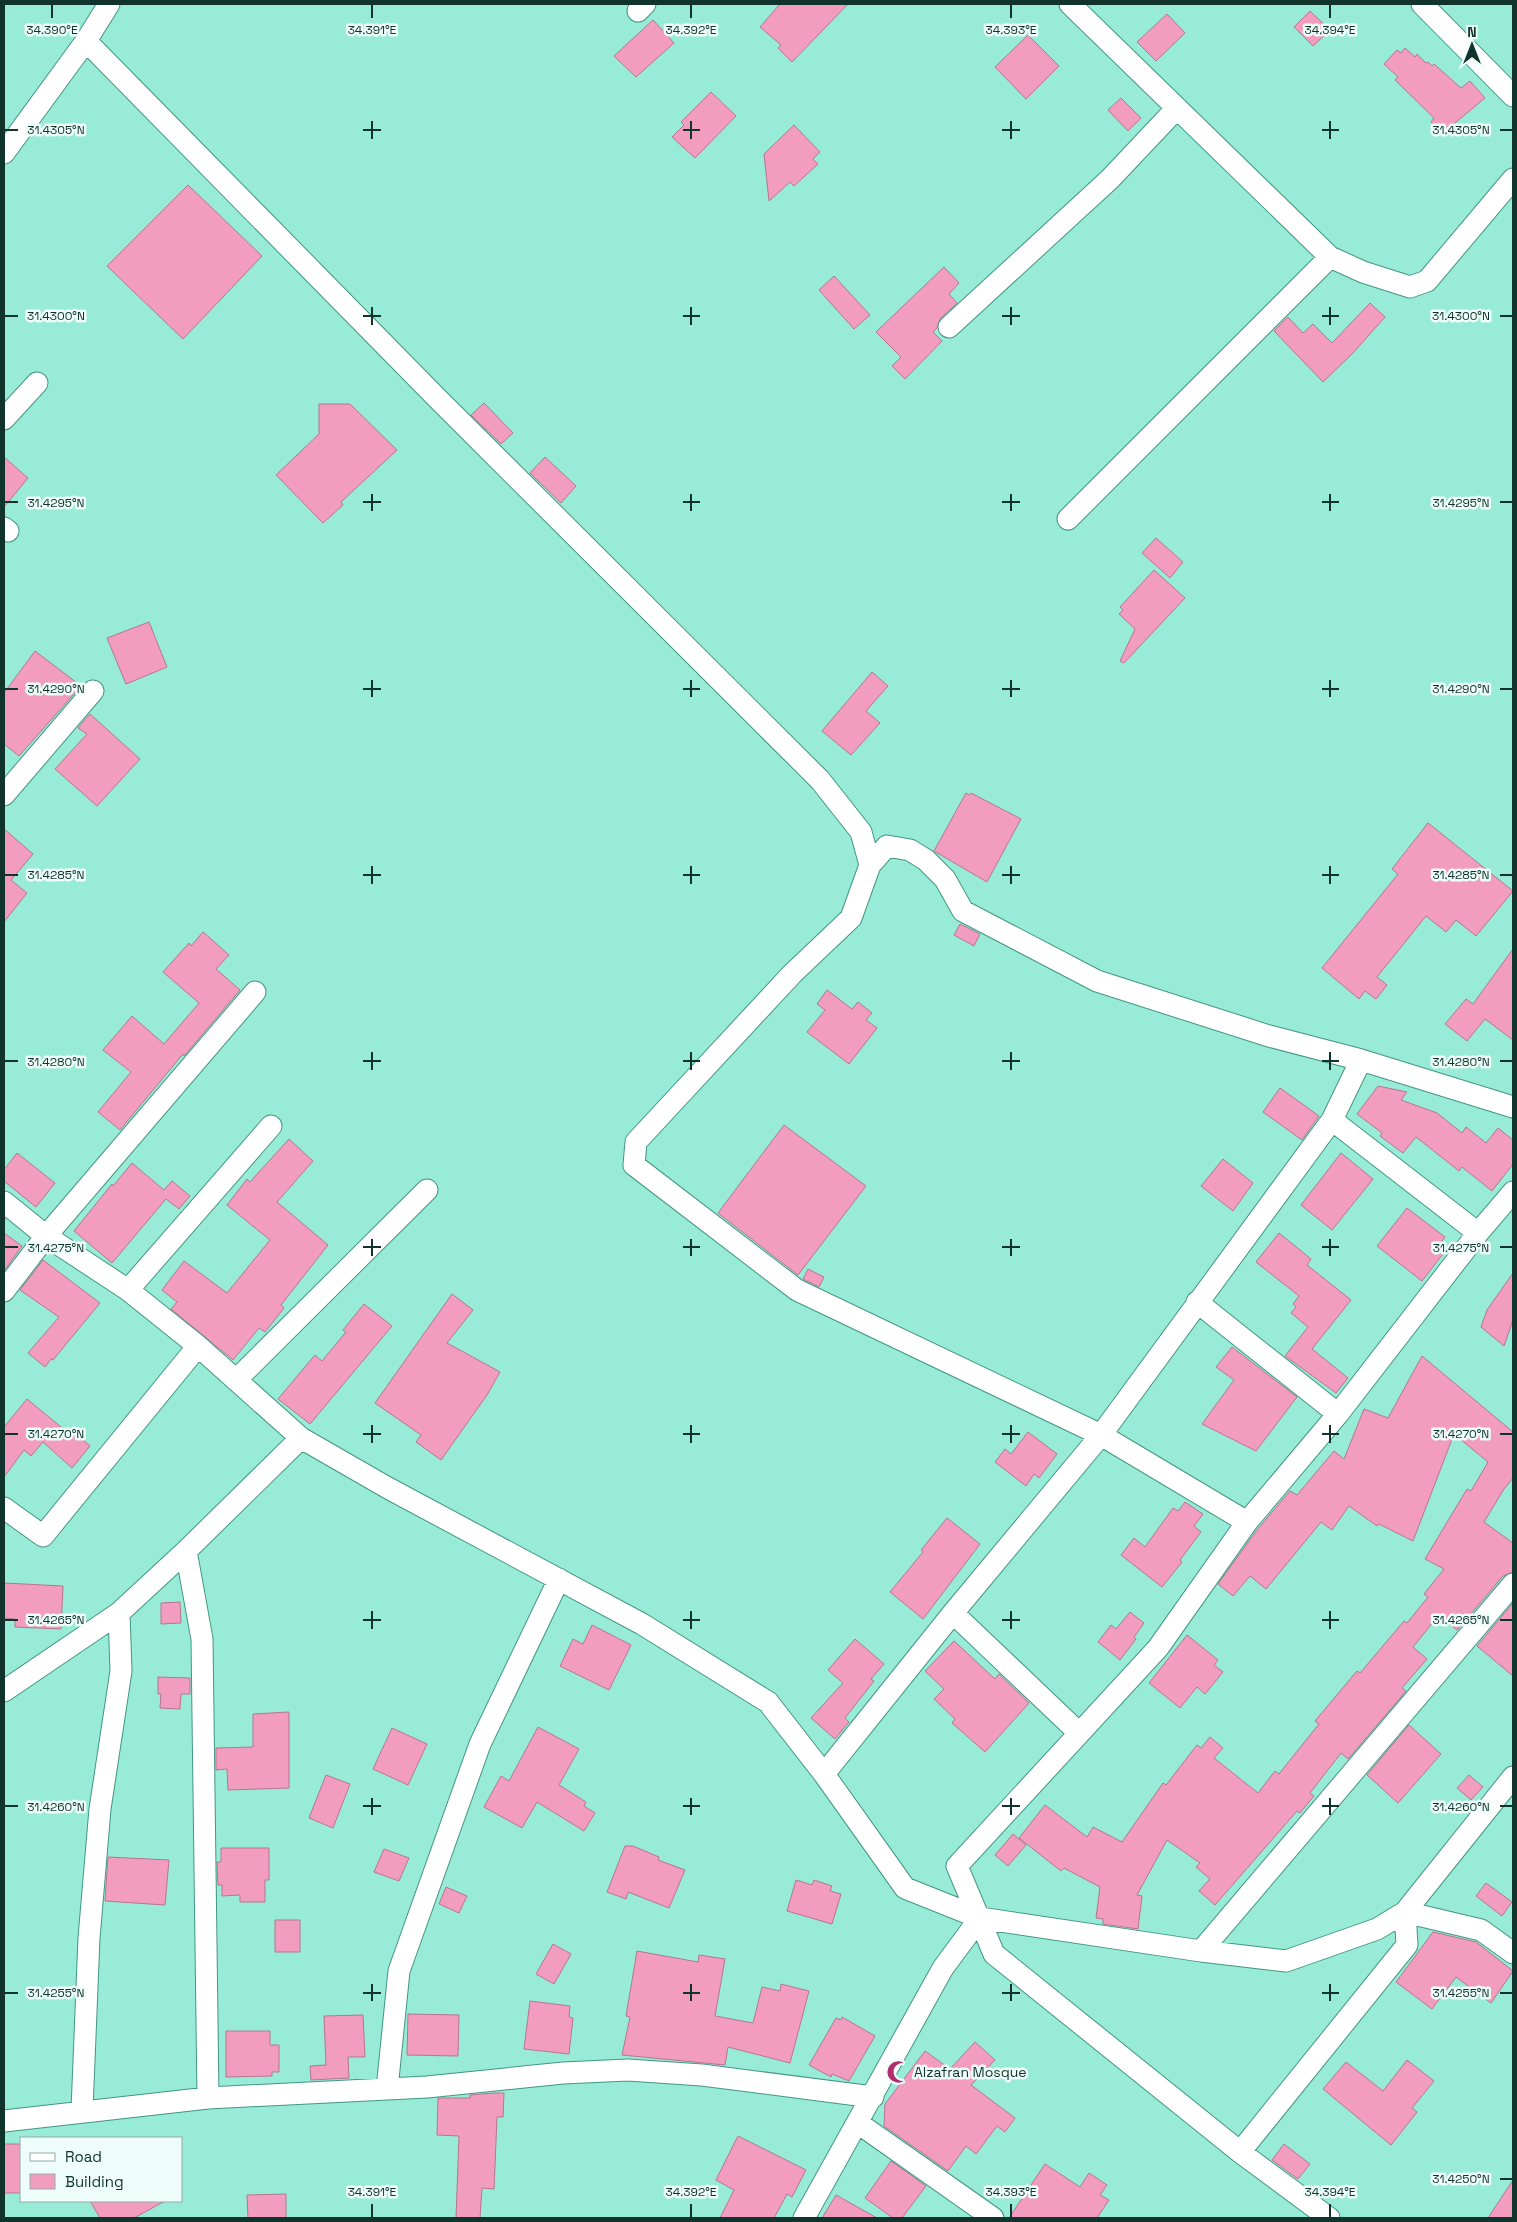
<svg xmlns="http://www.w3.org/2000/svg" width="1517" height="2222" font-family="'Space Grotesk',sans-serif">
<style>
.building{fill:#f29dbd;stroke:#b6768e}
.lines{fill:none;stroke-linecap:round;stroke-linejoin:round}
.street-casing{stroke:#439683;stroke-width:23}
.street{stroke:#fff;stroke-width:21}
.ticks{fill:none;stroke:#10332b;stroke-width:2}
.labels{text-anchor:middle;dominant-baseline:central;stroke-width:5;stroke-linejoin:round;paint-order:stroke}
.poi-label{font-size:14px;fill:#10332b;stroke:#eefdf9;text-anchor:start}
.ticks-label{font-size:12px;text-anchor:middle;fill:#10332b;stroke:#eefdf9;stroke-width:5;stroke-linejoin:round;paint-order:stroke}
</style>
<rect width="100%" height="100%" fill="#98ebd6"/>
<path class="building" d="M 780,4 L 848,4 L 792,62 L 778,48 L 781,45 L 760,27 Z
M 1310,11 L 1330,30 L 1313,46 L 1294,27 Z
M 1167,14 L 1185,33 L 1156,61 L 1137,42 Z
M 653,20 L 674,43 L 636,77 L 614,56 Z
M 1028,35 L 1059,66 L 1026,99 L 995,67 Z
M 1405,48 L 1415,57 L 1417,54 L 1426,63 L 1428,62 L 1432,66 L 1434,64 L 1461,88 L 1470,81 L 1485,98 L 1443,133 L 1431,122 L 1434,118 L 1395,80 L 1398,77 L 1384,64 L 1397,50 L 1401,53 Z
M 711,92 L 736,116 L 695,158 L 672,137 L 684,125 L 681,122 Z
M 1121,98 L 1141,118 L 1128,131 L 1108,110 Z
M 794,125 L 820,152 L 813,159 L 818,164 L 794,186 L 790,182 L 769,201 L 764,154 Z
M 188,185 L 262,256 L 183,339 L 107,266 Z
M 944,267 L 959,283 L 949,294 L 957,303 L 941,318 L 937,328 L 933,332 L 942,341 L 905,379 L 892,366 L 901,357 L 876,332 Z
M 834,276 L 870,315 L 854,329 L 819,290 Z
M 1370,303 L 1385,317 L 1353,353 L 1323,382 L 1274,331 L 1288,317 L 1303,333 L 1313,324 L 1332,343 Z
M 484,403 L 513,433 L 501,444 L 471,415 Z
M 319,404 L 350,404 L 397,450 L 341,502 L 343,505 L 323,523 L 276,475 L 319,434 Z
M 4,457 L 28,478 L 4,507 Z
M 545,457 L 576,486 L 561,503 L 530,473 Z
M 1156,538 L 1183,562 L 1170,578 L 1142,553 Z
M 1154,570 L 1185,598 L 1124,663 L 1120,661 L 1135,629 L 1119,614 L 1123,610 L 1120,607 Z
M 149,622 L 167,667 L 126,684 L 107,638 Z
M 35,651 L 81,686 L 19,756 L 4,744 L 4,693 Z
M 872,672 L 888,686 L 866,711 L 880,723 L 851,755 L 822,731 Z
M 90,714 L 140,759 L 97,806 L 55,769 L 87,734 L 78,728 Z
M 966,793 L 969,795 L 971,793 L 1021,819 L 987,882 L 934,851 Z
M 1428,823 L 1513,891 L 1476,936 L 1456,920 L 1446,932 L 1426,916 L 1377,977 L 1387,985 L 1376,999 L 1365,991 L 1359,999 L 1322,968 L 1398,874 L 1392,869 Z
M 4,829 L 33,854 L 11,880 L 27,893 L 4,922 Z
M 960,924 L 980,934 L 974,946 L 954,935 Z
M 203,932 L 229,955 L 216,969 L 240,990 L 184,1056 L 183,1054 L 120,1130 L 98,1112 L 131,1072 L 103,1050 L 132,1016 L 164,1044 L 199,1003 L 163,972 L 189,943 L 191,946 Z
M 1513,949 L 1513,1040 L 1485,1019 L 1467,1041 L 1445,1024 L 1466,999 L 1473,1004 Z
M 827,990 L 852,1009 L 858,1002 L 872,1013 L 866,1020 L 877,1028 L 849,1064 L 807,1032 L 825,1010 L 817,1004 Z
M 1378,1086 L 1407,1092 L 1401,1100 L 1437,1113 L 1462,1133 L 1466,1127 L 1486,1143 L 1498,1128 L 1513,1140 L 1513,1164 L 1492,1191 L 1462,1167 L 1459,1171 L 1416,1137 L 1403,1153 L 1380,1136 L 1382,1133 L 1357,1114 Z
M 1280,1088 L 1319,1116 L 1302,1140 L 1263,1112 Z
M 784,1125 L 866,1186 L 798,1275 L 718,1213 Z
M 289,1139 L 313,1161 L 277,1202 L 328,1245 L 281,1305 L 284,1308 L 265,1332 L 259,1328 L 233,1360 L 171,1309 L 177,1302 L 162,1290 L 184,1261 L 227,1293 L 270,1240 L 227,1205 L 247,1179 L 250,1182 Z
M 17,1153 L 55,1183 L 36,1207 L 4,1181 L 4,1170 Z
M 1341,1153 L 1373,1179 L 1332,1230 L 1301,1205 Z
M 1223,1159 L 1253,1183 L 1233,1211 L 1201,1186 Z
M 132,1163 L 164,1190 L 172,1181 L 190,1196 L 179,1209 L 166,1199 L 112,1263 L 74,1231 L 112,1184 L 113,1186 Z
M 1407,1208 L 1445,1237 L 1436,1249 L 1443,1254 L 1422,1281 L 1377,1246 Z
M 4,1233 L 22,1246 L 4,1271 Z
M 1279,1233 L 1311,1259 L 1307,1265 L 1351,1300 L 1312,1349 L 1348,1378 L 1336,1393 L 1285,1356 L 1308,1327 L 1291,1313 L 1296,1307 L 1293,1304 L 1299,1296 L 1256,1262 Z
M 43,1260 L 100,1303 L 53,1360 L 51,1359 L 45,1367 L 28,1353 L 59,1317 L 20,1290 Z
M 808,1269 L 824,1277 L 819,1287 L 803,1279 Z
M 1513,1273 L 1513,1320 L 1504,1346 L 1481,1327 L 1487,1310 Z
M 452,1294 L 473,1310 L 447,1343 L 500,1372 L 487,1395 L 441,1460 L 416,1442 L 421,1435 L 375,1403 Z
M 364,1304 L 392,1326 L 310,1424 L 278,1399 L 315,1355 L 322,1361 L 346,1332 L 343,1330 Z
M 1232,1347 L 1297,1397 L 1256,1451 L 1202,1424 L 1234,1380 L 1216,1367 Z
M 1422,1356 L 1513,1432 L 1513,1478 L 1504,1489 L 1484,1522 L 1513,1543 L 1513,1572 L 1503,1576 L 1457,1630 L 1438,1616 L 1413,1647 L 1427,1659 L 1402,1688 L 1406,1691 L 1348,1759 L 1341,1753 L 1310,1793 L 1314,1796 L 1300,1813 L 1297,1811 L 1215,1905 L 1199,1891 L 1210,1879 L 1196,1867 L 1200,1863 L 1167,1840 L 1137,1895 L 1142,1896 L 1138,1929 L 1103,1924 L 1103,1919 L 1096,1918 L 1100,1887 L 1064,1868 L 1061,1871 L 1019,1838 L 1045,1805 L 1087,1837 L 1093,1827 L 1122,1842 L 1163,1783 L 1166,1785 L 1197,1745 L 1201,1748 L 1210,1737 L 1223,1748 L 1214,1758 L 1258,1793 L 1275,1771 L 1279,1774 L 1319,1724 L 1315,1721 L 1357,1671 L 1360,1673 L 1404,1621 L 1407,1623 L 1428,1597 L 1424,1594 L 1444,1569 L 1425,1559 L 1467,1489 L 1471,1491 L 1488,1462 L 1454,1434 L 1413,1541 L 1379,1524 L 1377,1526 L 1349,1506 L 1332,1530 L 1321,1522 L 1266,1589 L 1250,1576 L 1233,1596 L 1218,1584 L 1257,1530 L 1290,1491 L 1297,1495 L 1334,1451 L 1344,1459 L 1364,1409 L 1388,1418 Z
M 27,1399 L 72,1436 L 75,1433 L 90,1446 L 72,1468 L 43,1442 L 31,1456 L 24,1450 L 4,1477 L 4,1427 Z
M 1028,1432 L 1057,1454 L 1039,1478 L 1034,1474 L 1026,1486 L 995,1462 L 1005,1449 L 1011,1454 Z
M 1185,1502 L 1203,1514 L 1194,1526 L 1201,1532 L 1180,1560 L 1182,1562 L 1162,1587 L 1121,1555 L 1134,1538 L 1145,1547 L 1173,1508 L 1178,1511 Z
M 947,1518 L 980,1544 L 923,1619 L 890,1592 L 923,1552 L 921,1550 Z
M 4,1583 L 63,1586 L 61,1629 L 15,1627 L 15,1619 L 4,1618 Z
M 180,1602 L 181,1623 L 161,1624 L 161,1603 Z
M 1513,1603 L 1513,1676 L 1477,1646 Z
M 1130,1612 L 1144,1623 L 1134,1637 L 1136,1639 L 1120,1660 L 1098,1642 L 1111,1625 L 1116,1629 Z
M 592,1625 L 631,1645 L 609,1690 L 560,1666 L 573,1639 L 583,1644 Z
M 1187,1635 L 1218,1660 L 1214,1665 L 1223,1672 L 1205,1694 L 1197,1687 L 1180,1708 L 1149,1683 Z
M 855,1639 L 884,1664 L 871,1679 L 874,1681 L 845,1718 L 849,1722 L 835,1739 L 811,1718 L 843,1683 L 828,1670 Z
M 954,1641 L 995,1679 L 999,1674 L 1029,1703 L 985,1752 L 952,1723 L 955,1719 L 934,1699 L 944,1689 L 925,1671 Z
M 158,1677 L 190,1678 L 190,1694 L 181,1694 L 180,1709 L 160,1708 L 161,1694 L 158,1694 Z
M 289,1712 L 289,1788 L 228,1790 L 227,1769 L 216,1770 L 216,1748 L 253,1747 L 253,1714 Z
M 1409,1725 L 1441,1754 L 1398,1803 L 1367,1775 Z
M 538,1727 L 579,1749 L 559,1785 L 586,1802 L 584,1806 L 595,1813 L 584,1831 L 537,1802 L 522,1828 L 484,1807 L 501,1776 L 509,1781 Z
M 392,1728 L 427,1744 L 408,1785 L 373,1769 Z
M 326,1775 L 350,1784 L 333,1828 L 309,1818 Z
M 1469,1775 L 1483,1787 L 1471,1800 L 1457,1788 Z
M 1013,1834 L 1026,1845 L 1008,1866 L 995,1855 Z
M 625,1846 L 633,1846 L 659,1857 L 658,1860 L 685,1870 L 669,1908 L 628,1892 L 626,1899 L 607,1892 Z
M 221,1848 L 269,1848 L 269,1880 L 265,1880 L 265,1902 L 240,1902 L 240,1895 L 222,1896 L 222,1885 L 218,1885 L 217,1862 L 221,1862 Z
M 384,1849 L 409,1858 L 399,1881 L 374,1872 Z
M 108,1857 L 169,1860 L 165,1905 L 105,1901 Z
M 796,1880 L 812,1885 L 814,1880 L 832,1886 L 830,1891 L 841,1894 L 832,1924 L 787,1911 Z
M 1486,1883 L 1512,1902 L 1502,1916 L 1476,1896 Z
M 446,1887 L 467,1896 L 459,1913 L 439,1904 Z
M 275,1920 L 300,1920 L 300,1952 L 275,1952 Z
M 1433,1932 L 1476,1942 L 1513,1971 L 1491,2003 L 1456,1977 L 1432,2009 L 1396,1982 Z
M 553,1944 L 571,1954 L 554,1984 L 536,1974 Z
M 637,1951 L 698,1962 L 699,1955 L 725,1959 L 715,2016 L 753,2023 L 762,1987 L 780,1991 L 781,1984 L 809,1991 L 790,2063 L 728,2047 L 725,2065 L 622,2055 L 630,2017 L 626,2016 Z
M 530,2001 L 570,2006 L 569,2017 L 573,2018 L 569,2054 L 524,2049 Z
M 408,2014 L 459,2015 L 458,2056 L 407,2055 Z
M 363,2015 L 365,2057 L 348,2057 L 349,2078 L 311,2080 L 310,2066 L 326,2065 L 324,2016 Z
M 842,2017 L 875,2036 L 849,2081 L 832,2074 L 831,2077 L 809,2065 L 836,2018 L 841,2020 Z
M 226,2031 L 270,2031 L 270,2045 L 279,2045 L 279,2072 L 272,2072 L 272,2076 L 226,2077 Z
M 975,2042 L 995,2060 L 971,2085 L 1015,2118 L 1005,2132 L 997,2126 L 976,2154 L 966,2146 L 948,2171 L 884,2126 L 885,2104 L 925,2051 L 950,2069 Z
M 1407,2060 L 1434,2081 L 1412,2108 L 1417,2112 L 1391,2145 L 1323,2089 L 1346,2062 L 1383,2091 Z
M 495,2093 L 504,2093 L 503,2117 L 497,2117 L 494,2189 L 482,2188 L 480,2218 L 456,2218 L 459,2136 L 437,2135 L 438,2098 L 470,2098 L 470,2095 Z
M 738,2136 L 806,2170 L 792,2197 L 787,2194 L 774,2218 L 720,2218 L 734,2190 L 716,2180 Z
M 4,2144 L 21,2144 L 21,2193 L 4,2193 Z
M 1284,2144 L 1310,2164 L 1298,2179 L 1272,2160 Z
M 891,2161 L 926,2186 L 902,2218 L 893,2218 L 865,2198 Z
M 1045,2164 L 1080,2187 L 1089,2173 L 1107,2185 L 1100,2195 L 1109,2200 L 1097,2218 L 1009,2218 Z
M 1513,2180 L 1513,2218 L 1488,2218 Z
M 286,2194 L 286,2218 L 248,2218 L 247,2195 Z
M 836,2195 L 877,2218 L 822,2218 Z
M 90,2201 L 165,2201 L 134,2218 L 100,2218 Z"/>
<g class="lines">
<defs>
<path id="street" d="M 1070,4 L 1330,257 L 1363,272 L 1410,287 L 1427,281 L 1513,179
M 1422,4 L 1513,96
M 638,11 L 645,4
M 86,41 L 436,397 L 820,780 L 861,832 L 870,865 L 851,918 L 792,974 L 636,1142 L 634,1165 L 797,1290 L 1101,1435 L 1247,1522
M 4,153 L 86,41 L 109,4
M 949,327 L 1110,179 L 1177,108
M 4,419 L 37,383
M 1068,519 L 1330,257
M 4,528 L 8,531
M 4,795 L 93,691
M 870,865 L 887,846 L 910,850 L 926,860 L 945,879 L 963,911 L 1097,981 L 1269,1036 L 1361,1060 L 1513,1107
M 1332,1120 L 1478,1233
M 4,1202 L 46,1236 L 128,1290 L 198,1346 L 301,1438 L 388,1488 L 642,1624 L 768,1702 L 824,1774 L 905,1888 L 980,1918
M 128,1290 L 271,1126
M 4,1291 L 46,1236 L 255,992
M 1197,1302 L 1338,1414
M 236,1380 L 427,1190
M 4,1508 L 43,1536 L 198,1346
M 186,1551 L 202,1639 L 208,2098
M 953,1613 L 1079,1733
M 4,1691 L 119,1613 L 186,1551 L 301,1438
M 824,1774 L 953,1613 L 1101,1435 L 1332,1120 L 1361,1060
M 1201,1951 L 1513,1584
M 387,2089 L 399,1971 L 480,1744 L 559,1579
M 82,2110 L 89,1938 L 100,1809 L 121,1671 L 119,1613
M 4,2121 L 208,2098 L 427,2087 L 563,2073 L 628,2070 L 702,2075 L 873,2097
M 858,2123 L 993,2218
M 1240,2152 L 1407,1945 L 1405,1912 L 1481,1930 L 1513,1953
M 804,2218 L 943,1968 L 980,1918 L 1201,1951 L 1286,1961 L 1377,1929 L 1405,1912 L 1513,1777
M 1329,2218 L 1240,2152 L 994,1954 L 957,1866 L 1158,1648 L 1247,1522 L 1338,1414 L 1478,1233 L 1513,1192"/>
</defs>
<use href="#street" class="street-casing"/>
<use href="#street" class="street"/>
</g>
<path class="ticks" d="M 52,5 L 52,18M 372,5 L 372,18M 691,5 L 691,18M 1011,5 L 1011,18M 1330,5 L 1330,18M 372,121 L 372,139M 691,121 L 691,139M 1011,121 L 1011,139M 1330,121 L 1330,139M 5,130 L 18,130M 363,130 L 381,130M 683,130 L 700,130M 1002,130 L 1020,130M 1322,130 L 1339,130M 1500,130 L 1512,130M 372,307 L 372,325M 691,307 L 691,325M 1011,307 L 1011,325M 1330,307 L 1330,325M 5,316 L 18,316M 363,316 L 381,316M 683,316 L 700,316M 1002,316 L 1020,316M 1322,316 L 1339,316M 1500,316 L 1512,316M 372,494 L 372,511M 691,494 L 691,511M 1011,494 L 1011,511M 1330,494 L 1330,511M 5,502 L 18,502M 363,502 L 381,502M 683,502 L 700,502M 1002,502 L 1020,502M 1322,502 L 1339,502M 1500,502 L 1512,502M 372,680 L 372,697M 691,680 L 691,697M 1011,680 L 1011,697M 1330,680 L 1330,697M 5,689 L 18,689M 363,689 L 381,689M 683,689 L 700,689M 1002,689 L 1020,689M 1322,689 L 1339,689M 1500,689 L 1512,689M 372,866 L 372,884M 691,866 L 691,884M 1011,866 L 1011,884M 1330,866 L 1330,884M 5,875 L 18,875M 363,875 L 381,875M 683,875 L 700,875M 1002,875 L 1020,875M 1322,875 L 1339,875M 1500,875 L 1512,875M 372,1052 L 372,1070M 691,1052 L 691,1070M 1011,1052 L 1011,1070M 1330,1052 L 1330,1070M 5,1061 L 18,1061M 363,1061 L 381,1061M 683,1061 L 700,1061M 1002,1061 L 1020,1061M 1322,1061 L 1339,1061M 1500,1061 L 1512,1061M 372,1239 L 372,1256M 691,1239 L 691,1256M 1011,1239 L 1011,1256M 1330,1239 L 1330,1256M 5,1247 L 18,1247M 363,1247 L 381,1247M 683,1247 L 700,1247M 1002,1247 L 1020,1247M 1322,1247 L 1339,1247M 1500,1247 L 1512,1247M 372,1425 L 372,1443M 691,1425 L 691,1443M 1011,1425 L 1011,1443M 1330,1425 L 1330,1443M 5,1434 L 18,1434M 363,1434 L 381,1434M 683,1434 L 700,1434M 1002,1434 L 1020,1434M 1322,1434 L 1339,1434M 1500,1434 L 1512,1434M 372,1611 L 372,1629M 691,1611 L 691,1629M 1011,1611 L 1011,1629M 1330,1611 L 1330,1629M 5,1620 L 18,1620M 363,1620 L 381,1620M 683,1620 L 700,1620M 1002,1620 L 1020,1620M 1322,1620 L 1339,1620M 1500,1620 L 1512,1620M 372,1798 L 372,1815M 691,1798 L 691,1815M 1011,1798 L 1011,1815M 1330,1798 L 1330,1815M 5,1806 L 18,1806M 363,1806 L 381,1806M 683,1806 L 700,1806M 1002,1806 L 1020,1806M 1322,1806 L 1339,1806M 1500,1806 L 1512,1806M 372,1984 L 372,2001M 691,1984 L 691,2001M 1011,1984 L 1011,2001M 1330,1984 L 1330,2001M 5,1993 L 18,1993M 363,1993 L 381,1993M 683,1993 L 700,1993M 1002,1993 L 1020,1993M 1322,1993 L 1339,1993M 1500,1993 L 1512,1993M 1500,2179 L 1512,2179M 372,2204 L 372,2217M 691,2204 L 691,2217M 1011,2204 L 1011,2217M 1330,2204 L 1330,2217"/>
<defs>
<symbol id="mosque-bare" viewBox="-9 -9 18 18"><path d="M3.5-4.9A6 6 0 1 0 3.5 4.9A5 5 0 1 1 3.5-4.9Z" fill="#b32c6d" stroke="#eefdf9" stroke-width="2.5" paint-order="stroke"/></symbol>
</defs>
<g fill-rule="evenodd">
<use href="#mosque-bare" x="882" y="2056" width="32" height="32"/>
</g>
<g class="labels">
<g class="poi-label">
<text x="914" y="2072">Alzafran Mosque</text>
</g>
</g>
<g class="ticks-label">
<text x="52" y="34">34.390°E</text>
<text x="372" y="34">34.391°E</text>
<text x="691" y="34">34.392°E</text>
<text x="1011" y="34">34.393°E</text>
<text x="1330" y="34">34.394°E</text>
<text x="56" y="134">31.4305°N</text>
<text x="1461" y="134">31.4305°N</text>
<text x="56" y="320">31.4300°N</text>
<text x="1461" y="320">31.4300°N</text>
<text x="56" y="507">31.4295°N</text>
<text x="1461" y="507">31.4295°N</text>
<text x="56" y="693">31.4290°N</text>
<text x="1461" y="693">31.4290°N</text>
<text x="56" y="879">31.4285°N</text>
<text x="1461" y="879">31.4285°N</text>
<text x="56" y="1066">31.4280°N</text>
<text x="1461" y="1066">31.4280°N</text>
<text x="56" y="1252">31.4275°N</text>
<text x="1461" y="1252">31.4275°N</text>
<text x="56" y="1438">31.4270°N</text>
<text x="1461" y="1438">31.4270°N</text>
<text x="56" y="1624">31.4265°N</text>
<text x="1461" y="1624">31.4265°N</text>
<text x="56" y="1811">31.4260°N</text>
<text x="1461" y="1811">31.4260°N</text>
<text x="56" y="1997">31.4255°N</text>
<text x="1461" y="1997">31.4255°N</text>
<text x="1461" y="2183">31.4250°N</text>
<text x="372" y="2196">34.391°E</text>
<text x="691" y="2196">34.392°E</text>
<text x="1011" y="2196">34.393°E</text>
<text x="1330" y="2196">34.394°E</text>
</g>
<rect width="1517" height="2222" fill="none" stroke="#10332b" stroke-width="10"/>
<rect x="20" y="2137" width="162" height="65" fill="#eefdf9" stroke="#95aca7"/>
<rect x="30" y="2153" width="25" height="8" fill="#ffffff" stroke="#95aca7"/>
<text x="65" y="2162" font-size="15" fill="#10332b">Road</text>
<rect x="30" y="2174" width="25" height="15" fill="#f29dbd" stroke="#95aca7"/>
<text x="65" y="2187" font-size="15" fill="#10332b">Building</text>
<g transform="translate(1472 45)" stroke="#eefdf9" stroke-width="4" paint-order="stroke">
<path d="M0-4L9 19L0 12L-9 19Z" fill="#10332b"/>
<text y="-8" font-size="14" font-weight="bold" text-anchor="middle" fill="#10332b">N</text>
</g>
</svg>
